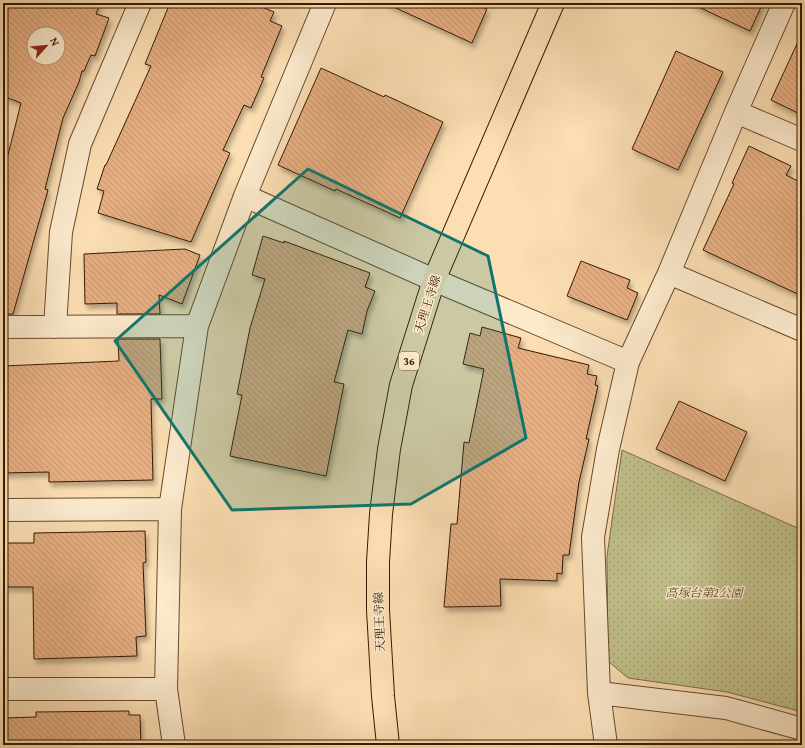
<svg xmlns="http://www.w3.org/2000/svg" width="805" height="748" font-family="'Gentium Book Plus','Noto Serif JP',serif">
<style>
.park{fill:url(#park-dots);stroke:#7c6c46}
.building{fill:url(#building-back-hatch);stroke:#371901;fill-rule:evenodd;filter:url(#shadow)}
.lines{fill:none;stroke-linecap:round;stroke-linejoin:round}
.minor-casing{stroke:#684a2d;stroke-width:24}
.major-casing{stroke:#371901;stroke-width:24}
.minor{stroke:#fceacd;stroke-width:22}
.major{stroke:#fbdeb2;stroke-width:22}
.marked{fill:#0f766e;fill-opacity:0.2;stroke:#0f766e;stroke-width:3;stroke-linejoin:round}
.labels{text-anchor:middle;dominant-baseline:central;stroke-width:3;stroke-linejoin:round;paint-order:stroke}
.shield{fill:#fceacd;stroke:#72583e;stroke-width:1}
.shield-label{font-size:11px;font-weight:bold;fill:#371901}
.street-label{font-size:12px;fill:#371901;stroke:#fceacd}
.park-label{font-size:12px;font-style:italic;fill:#604b2a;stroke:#fceacd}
</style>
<defs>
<pattern id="park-dots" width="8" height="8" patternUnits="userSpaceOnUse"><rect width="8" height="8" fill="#c1c08a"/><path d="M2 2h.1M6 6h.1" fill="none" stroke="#a6a475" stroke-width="1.8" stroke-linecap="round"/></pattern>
<pattern id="building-back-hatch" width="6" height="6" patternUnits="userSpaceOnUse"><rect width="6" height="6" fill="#e7af81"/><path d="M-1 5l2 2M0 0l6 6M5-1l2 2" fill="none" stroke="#c7966e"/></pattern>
<filter id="shadow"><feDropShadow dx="2.5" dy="4.5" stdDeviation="2" flood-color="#0004"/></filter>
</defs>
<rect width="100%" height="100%" fill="#fbdeb2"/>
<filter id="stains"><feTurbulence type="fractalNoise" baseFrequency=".005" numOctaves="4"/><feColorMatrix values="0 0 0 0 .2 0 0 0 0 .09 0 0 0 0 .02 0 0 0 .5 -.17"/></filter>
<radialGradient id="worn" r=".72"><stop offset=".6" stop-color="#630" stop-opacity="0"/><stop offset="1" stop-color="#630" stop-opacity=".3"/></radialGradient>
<path class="park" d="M 622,450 L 802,530 L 802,712 L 727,692 L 628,678 L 608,661 L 607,556 Z"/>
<path class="building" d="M 3,3 L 100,3 L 96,14 L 109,18 L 95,56 L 91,55 L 84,71 L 82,71 L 79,82 L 63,118 L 45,189 L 48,190 L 13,314 L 3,314 L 3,175 L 21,103 L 3,96 ZM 34,34 L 58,34 L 58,58 L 34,58 Z
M 170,3 L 252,3 L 274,12 L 270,21 L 282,26 L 261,77 L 264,78 L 251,108 L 244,105 L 223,150 L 230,153 L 191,242 L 98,213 L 104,191 L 97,189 L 105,165 L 106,165 L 151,66 L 145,64 Z
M 385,3 L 472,3 L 487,9 L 472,43 Z
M 690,3 L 763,3 L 750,31 Z
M 802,33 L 802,115 L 771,100 Z
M 676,51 L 723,72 L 678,170 L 632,149 Z
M 321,68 L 384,97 L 385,95 L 443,122 L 400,218 L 336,189 L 335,191 L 278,165 Z
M 749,146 L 791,166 L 786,175 L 802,183 L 802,296 L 703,250 L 734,184 L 732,183 Z
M 263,236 L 284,243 L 284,241 L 370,273 L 365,287 L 375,291 L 367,311 L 362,334 L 348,330 L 334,382 L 344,384 L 326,476 L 230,456 L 242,395 L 237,394 L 250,328 L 265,279 L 252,275 Z
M 185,249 L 200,255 L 182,304 L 159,295 L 160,314 L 117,314 L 117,303 L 85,304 L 84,254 Z
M 581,261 L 630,280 L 627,288 L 638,293 L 627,320 L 567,296 Z
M 482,327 L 521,338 L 518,348 L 589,365 L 587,374 L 597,376 L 595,385 L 598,386 L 586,439 L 589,439 L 579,482 L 569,555 L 563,555 L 562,574 L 557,573 L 557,581 L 500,579 L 501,606 L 444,607 L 451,524 L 457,524 L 464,442 L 469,443 L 484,369 L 463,364 L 470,333 L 480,336 Z
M 118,339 L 160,339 L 162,399 L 151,399 L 153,480 L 49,482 L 49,472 L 3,473 L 3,366 L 119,361 Z
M 679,401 L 747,432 L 725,481 L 656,449 Z
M 145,531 L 146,562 L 143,563 L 146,636 L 136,637 L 137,656 L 34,659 L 33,587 L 3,587 L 3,543 L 34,543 L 34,533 Z
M 129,711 L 129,715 L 140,715 L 141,745 L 3,745 L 3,718 L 36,717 L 36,712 Z"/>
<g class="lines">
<defs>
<path id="minor" d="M 736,112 L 802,140
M 245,196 L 434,280 L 628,362
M 669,273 L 802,330
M 3,327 L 197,326
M 55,327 L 61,232 L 80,144 L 140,3
M 3,510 L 170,509
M 3,689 L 166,689
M 599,693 L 726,708 L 802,729
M 174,745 L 166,689 L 170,509 L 197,326 L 245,196 L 325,3
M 606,745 L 599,693 L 593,537 L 608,449 L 628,362 L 669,273 L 736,112 L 784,3"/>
<path id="major" d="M 388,745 L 383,696 L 378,610 L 378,562 L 381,514 L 389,449 L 401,385 L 434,280 L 553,3"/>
</defs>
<use href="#minor" class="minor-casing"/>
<use href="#major" class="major-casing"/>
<use href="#minor" class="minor"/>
<use href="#major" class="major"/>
</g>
<path class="marked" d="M 308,169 L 488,256 L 526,438 L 411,504 L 232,510 L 115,341 Z"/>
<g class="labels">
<rect class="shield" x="399" y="352" width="20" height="18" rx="3"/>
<g class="shield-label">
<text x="409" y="361">36</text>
</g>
<g class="street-label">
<text transform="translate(427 304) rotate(-72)">天理王寺線</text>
<text transform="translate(379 622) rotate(-92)">天理王寺線</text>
</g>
<g class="park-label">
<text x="704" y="592">高塚台第2公園</text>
</g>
</g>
<rect width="805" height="748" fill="none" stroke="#fbdeb2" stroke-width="16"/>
<rect x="4" y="4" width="797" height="740" fill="none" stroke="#371901" stroke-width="2"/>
<rect x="8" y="8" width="789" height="732" fill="none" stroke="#371901"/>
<g transform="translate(46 46) rotate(63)"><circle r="19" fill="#fceacd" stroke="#ad967b"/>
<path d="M0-3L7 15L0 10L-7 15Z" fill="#8f2418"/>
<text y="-6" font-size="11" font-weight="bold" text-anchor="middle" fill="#371901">N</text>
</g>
<rect width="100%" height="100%" filter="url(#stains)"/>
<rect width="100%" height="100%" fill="url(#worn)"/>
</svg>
